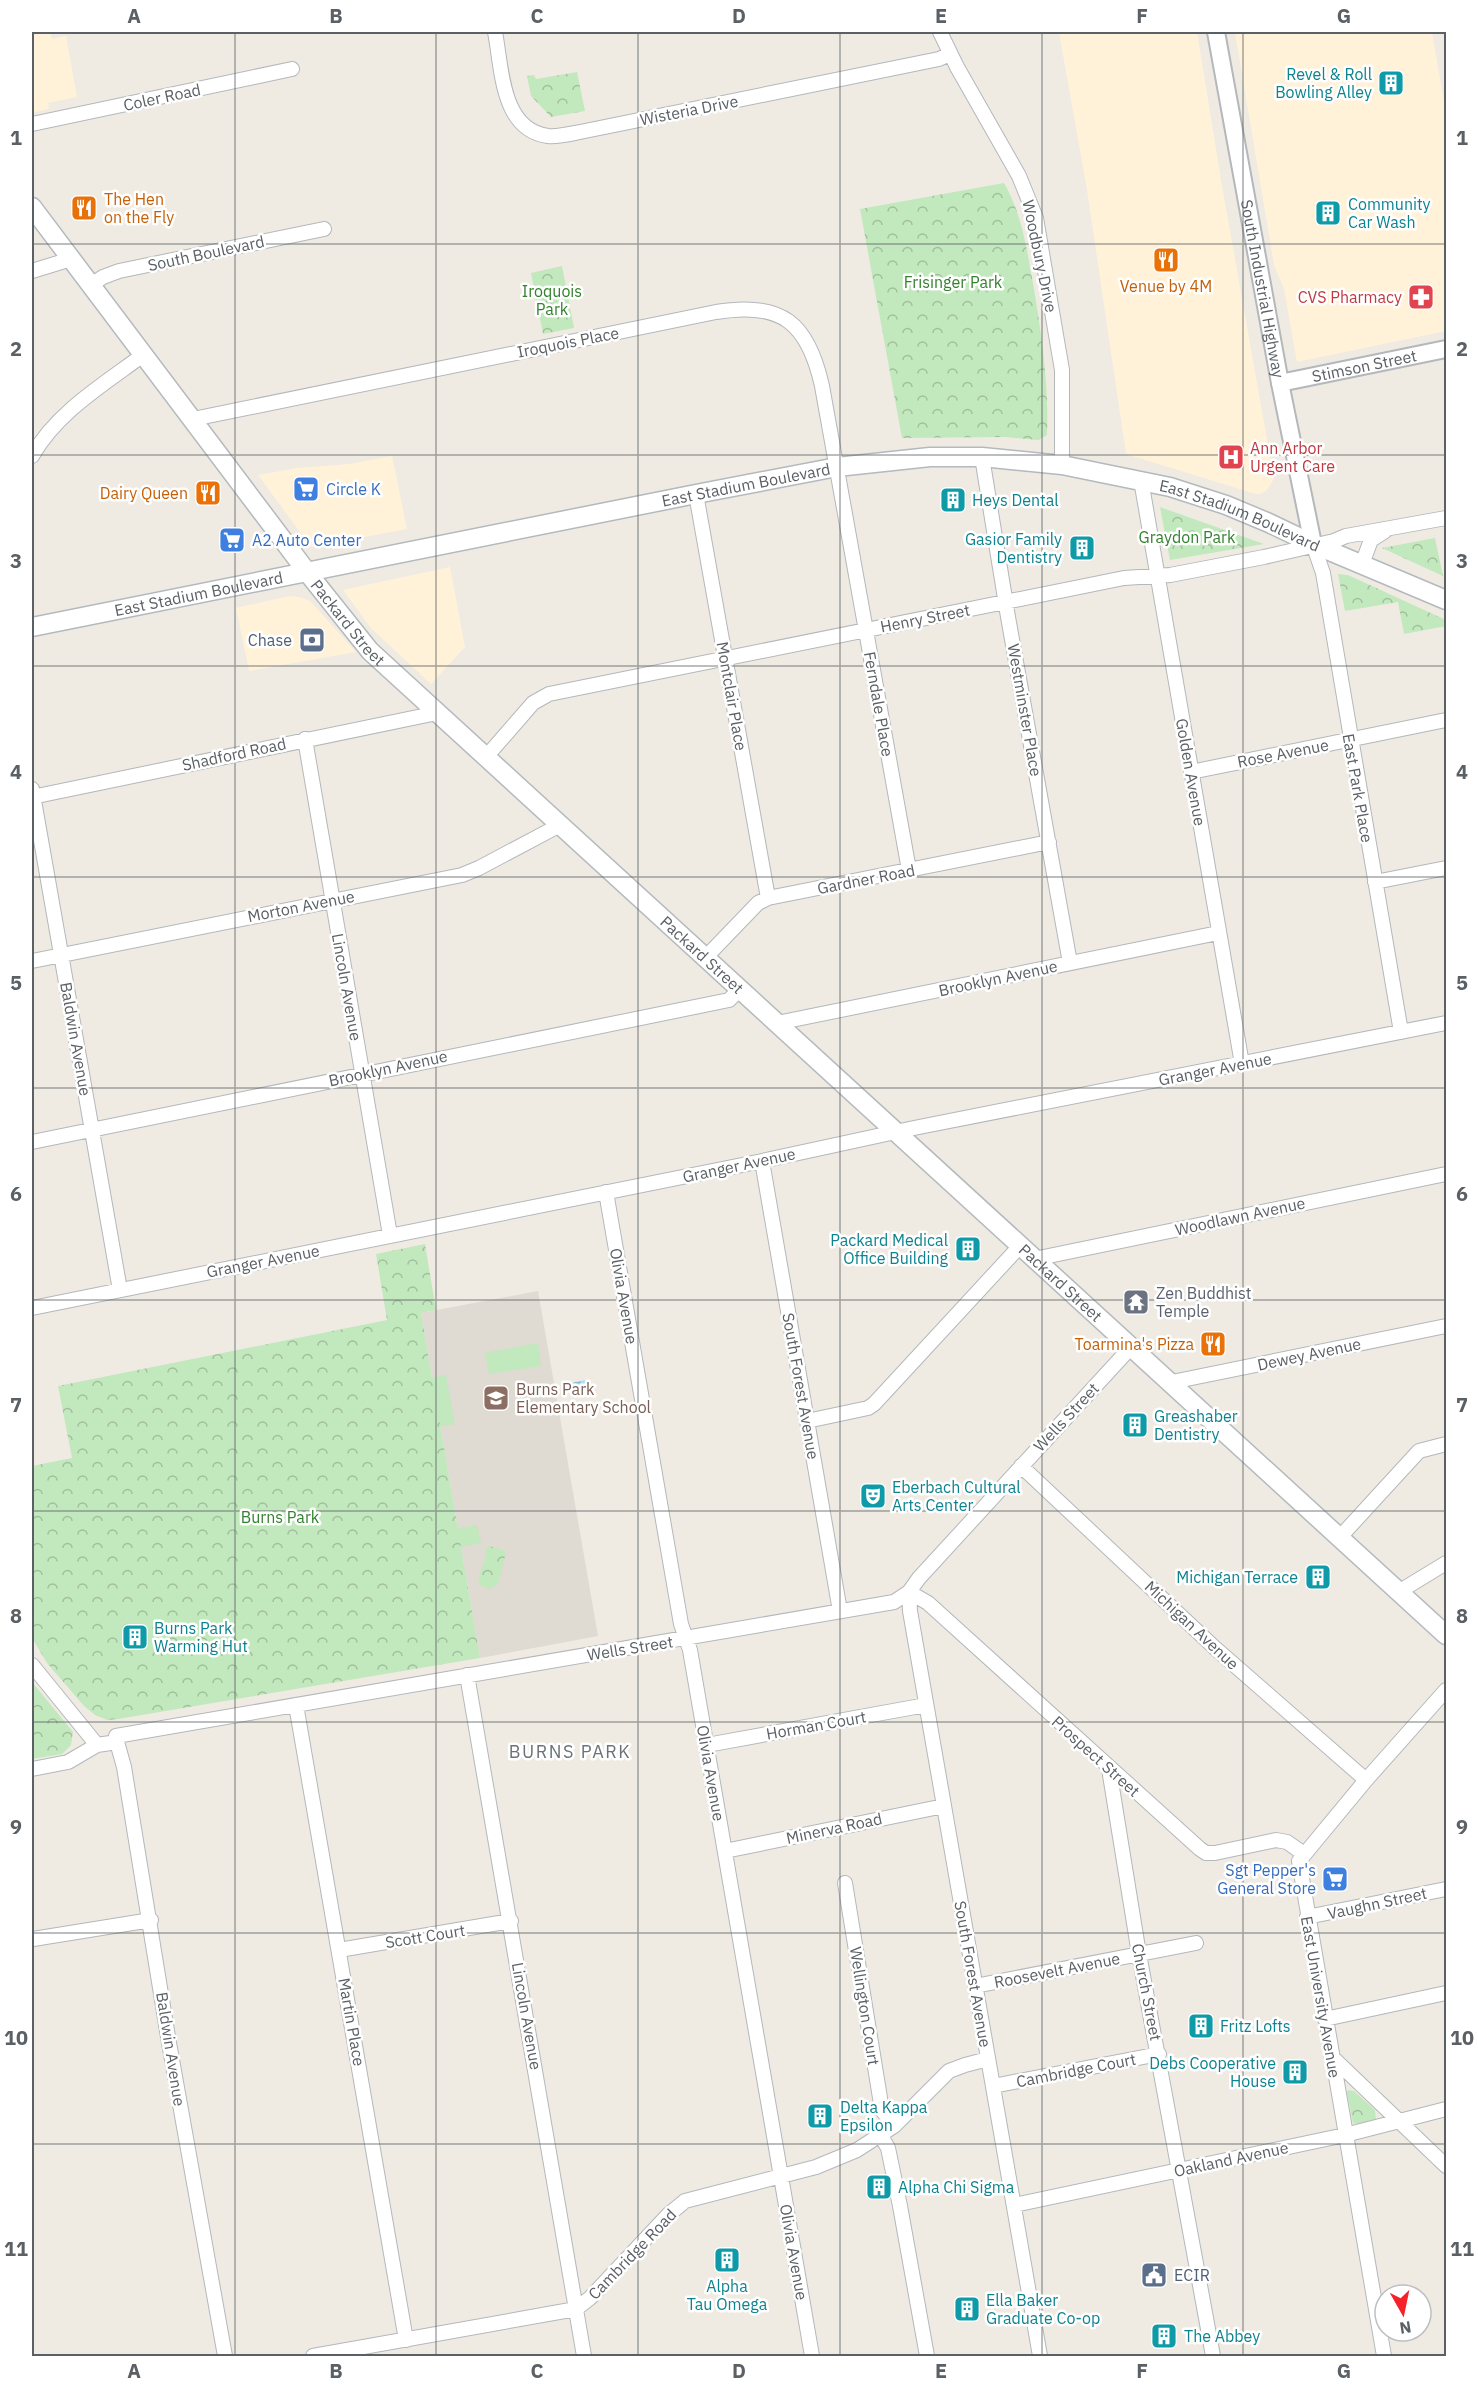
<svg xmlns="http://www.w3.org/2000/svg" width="1478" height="2388" font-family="'IBM Plex Sans',sans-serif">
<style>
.commercial{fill:#fff2d8}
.education{fill:#dfdad2}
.green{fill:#c2e8bd}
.park{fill:url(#park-crowns)}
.water{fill:url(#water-ripples)}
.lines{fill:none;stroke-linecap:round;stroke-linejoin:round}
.minor-casing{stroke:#b4b7bb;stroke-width:16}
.tertiary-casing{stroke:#b4b7bb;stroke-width:20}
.secondary-casing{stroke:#b4b9be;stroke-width:21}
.minor{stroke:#fff;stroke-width:14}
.tertiary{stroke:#fff;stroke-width:16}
.secondary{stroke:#fff;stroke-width:18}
.grid{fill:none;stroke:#5b6065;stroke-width:1.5;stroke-opacity:0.55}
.labels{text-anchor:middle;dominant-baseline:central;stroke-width:5;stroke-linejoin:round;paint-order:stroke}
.culture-label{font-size:16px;fill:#0d838f;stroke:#fff;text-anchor:start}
.street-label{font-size:16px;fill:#5b6065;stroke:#fff}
.food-label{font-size:16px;fill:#c56008;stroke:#fff;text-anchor:end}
.park-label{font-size:16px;fill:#33822e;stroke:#fff}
.health-label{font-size:16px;fill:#be3a42;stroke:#fff;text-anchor:end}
.shop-label{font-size:16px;fill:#366cbe;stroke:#fff;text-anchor:start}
.service-label{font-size:16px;fill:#4e5e75;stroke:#fff;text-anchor:end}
.worship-label{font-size:16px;fill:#5b616d;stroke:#fff;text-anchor:start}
.education-label{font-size:16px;fill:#785e54;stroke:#fff;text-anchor:start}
.neighbourhood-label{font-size:18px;letter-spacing:1.5px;fill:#6c7377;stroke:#fff}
.neatline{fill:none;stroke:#5b6065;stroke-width:2}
.grid-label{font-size:20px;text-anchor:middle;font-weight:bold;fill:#5b6065}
</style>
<defs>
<pattern id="park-crowns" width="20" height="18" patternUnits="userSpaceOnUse" patternTransform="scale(1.5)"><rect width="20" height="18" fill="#c2e8bd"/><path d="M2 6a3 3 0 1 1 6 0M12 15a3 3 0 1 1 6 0" fill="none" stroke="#a1bf9d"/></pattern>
<pattern id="water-ripples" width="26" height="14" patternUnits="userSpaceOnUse" patternTransform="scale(1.5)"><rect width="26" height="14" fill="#a3e1ff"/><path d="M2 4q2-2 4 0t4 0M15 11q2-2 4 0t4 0" fill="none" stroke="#88bad2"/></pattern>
</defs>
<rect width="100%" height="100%" fill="#efebe3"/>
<path class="commercial" d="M 32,32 L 50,32 L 52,39 L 66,36 L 77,97 L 48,103 L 49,109 L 32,113 Z
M 1059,32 L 1197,32 L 1221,180 L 1274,479 L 1267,490 L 1261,494 L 1256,494 L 1126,454 L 1087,190 Z
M 1235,32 L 1432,32 L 1446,114 L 1446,331 L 1297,362 L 1284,289 L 1274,265 Z
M 392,456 L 407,529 L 311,547 L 258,475 L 297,468 L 349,464 Z
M 450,567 L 465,647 L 431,684 L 371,628 L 343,590 Z
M 289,596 L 299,597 L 310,601 L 356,652 L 249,671 L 236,608 Z"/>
<path class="education" d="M 538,1291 L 598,1636 L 480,1658 L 421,1313 Z"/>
<path class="green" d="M 538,1343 L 541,1366 L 489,1374 L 485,1353 Z
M 446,1375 L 455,1424 L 421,1430 L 412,1381 Z
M 477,1525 L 481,1543 L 447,1550 L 444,1531 Z"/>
<path class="park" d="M 577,72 L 585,111 L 551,117 L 531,96 L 527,76 L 534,75 L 536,79 Z
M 1004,183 C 1023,216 1027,251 1034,289 C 1042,338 1049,385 1047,435 L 1039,440 L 1005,437 L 902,438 L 860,209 Z
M 562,266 L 574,328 L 543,334 L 531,273 Z
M 1160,507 L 1264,544 L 1170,560 Z
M 1435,538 L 1443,576 L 1382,548 Z
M 1338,574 L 1348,575 L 1446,620 L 1446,626 L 1404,634 L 1398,602 L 1345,611 Z
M 425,1244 L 436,1310 L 421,1313 L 480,1658 L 118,1719 L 107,1720 L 95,1715 L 84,1706 L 47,1663 L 32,1638 L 32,1466 L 72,1458 L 58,1386 L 387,1320 L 376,1254 Z
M 489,1546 L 504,1550 L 506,1552 L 498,1584 L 490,1589 L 481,1586 L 478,1581 L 486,1555 L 486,1549 Z
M 32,1682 L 73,1732 L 71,1745 L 62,1754 L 32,1759 Z
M 1348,2090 L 1354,2091 L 1375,2110 L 1376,2119 L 1359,2124 L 1353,2123 L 1347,2093 Z"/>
<path class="water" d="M 586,1380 L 587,1383 L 579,1385 L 577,1390 L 564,1392 L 563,1384 Z"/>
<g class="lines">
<defs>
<path id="minor" d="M 495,32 C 502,68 501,130 548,136 C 558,137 570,134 580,132 L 939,59 L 950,54
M 940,32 L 957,67 L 1019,176 L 1036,218 L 1062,370 L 1062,465
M 32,124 L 292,69
M 32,271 L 71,259
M 91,285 L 103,277 L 119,271 L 324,229
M 193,419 L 716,312 C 782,301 808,323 822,386 L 909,870
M 32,456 C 57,412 104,384 143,355
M 982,457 L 1008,617 L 1070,963
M 1141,480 L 1242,1064
M 696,494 L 768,898
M 1313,544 L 1323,573 L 1401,1032
M 1362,564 L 1371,540 L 1385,531
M 305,739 L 390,1235
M 486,757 L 533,703 L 549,694 L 1124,578 L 1170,575 L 1264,557 L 1334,541 L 1346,536 L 1446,518
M 1191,772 L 1446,720
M 32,789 L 120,1290
M 32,797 L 437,713
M 1375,882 L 1446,868
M 706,957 L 758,903 L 768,898 L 1049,842
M 32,961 L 462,875 L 479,868 L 560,825
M 777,1023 L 1218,933
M 32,1142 L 729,1000 L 740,989
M 762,1161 L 840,1611
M 606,1192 L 681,1624 L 690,1650 L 812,2356
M 1034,1259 L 1446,1174
M 32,1308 L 762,1161 L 914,1128 L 1446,1023
M 1172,1382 L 1446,1326
M 807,1421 L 868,1408 L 874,1404 L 1020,1246
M 1021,1466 L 1215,1648 L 1366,1780
M 1341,1536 L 1419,1451 L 1446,1444
M 1400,1591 L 1446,1563
M 909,1592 L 910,1611 L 1040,2356
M 909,1592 L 928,1603 L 1200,1849 L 1206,1853 L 1215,1853 L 1276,1840 L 1287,1842 L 1304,1854
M 32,1665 L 97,1745
M 467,1675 L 584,2356
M 296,1705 L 406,2340
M 117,1742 L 124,1767 L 169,2043 L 225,2356
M 707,1745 L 926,1705
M 32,1769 L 68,1762 L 97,1745 L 117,1742 L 116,1736 L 894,1602 L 909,1592 L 919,1578 L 1132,1346
M 1109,1769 L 1139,1954 L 1213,2356
M 725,1851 L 944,1806
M 845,1883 L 882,2110 L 894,2126
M 1307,1917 L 1446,1889
M 33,1939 L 151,1920
M 339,1950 L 511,1921
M 975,1986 L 1196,1943
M 1325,2019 L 1446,1993
M 1331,2056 L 1446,2166
M 993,2086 L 1159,2054
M 881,2136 L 888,2148 L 900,2206 L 927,2356
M 1014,2205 L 1345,2135 L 1446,2109
M 313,2356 L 576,2309 L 590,2298 L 668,2215 L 685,2201 L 816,2167 L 857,2150 L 894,2126 L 949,2071 L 965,2065 L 988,2059
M 1384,2356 L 1299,1861 L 1366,1780 L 1446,1690"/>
<g id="tertiary">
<path id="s1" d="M 1216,32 L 1280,383 L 1313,544"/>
<path id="s2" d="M 1280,383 L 1446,349"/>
</g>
<g id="secondary">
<path id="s3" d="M 32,207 L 307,572 L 370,651 L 1446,1635"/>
<path id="s4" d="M 32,627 L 696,494 L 837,467 L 930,457 L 982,457 L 1062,465 L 1170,487 L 1226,505 L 1269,523 L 1313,544 L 1446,600"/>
</g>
</defs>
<use href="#minor" class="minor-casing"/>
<use href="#tertiary" class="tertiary-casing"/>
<use href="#secondary" class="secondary-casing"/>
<use href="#minor" class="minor"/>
<use href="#tertiary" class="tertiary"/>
<use href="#secondary" class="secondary"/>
</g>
<path class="grid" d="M 235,32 L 235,2356M 436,32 L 436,2356M 638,32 L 638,2356M 840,32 L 840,2356M 1042,32 L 1042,2356M 1243,32 L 1243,2356M 32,244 L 1446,244M 32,455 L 1446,455M 32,666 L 1446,666M 32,877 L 1446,877M 32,1088 L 1446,1088M 32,1300 L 1446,1300M 32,1511 L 1446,1511M 32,1722 L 1446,1722M 32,1933 L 1446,1933M 32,2144 L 1446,2144"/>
<defs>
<symbol id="building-square" viewBox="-11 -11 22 22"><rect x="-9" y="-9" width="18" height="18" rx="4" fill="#0f9aa8" stroke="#fff"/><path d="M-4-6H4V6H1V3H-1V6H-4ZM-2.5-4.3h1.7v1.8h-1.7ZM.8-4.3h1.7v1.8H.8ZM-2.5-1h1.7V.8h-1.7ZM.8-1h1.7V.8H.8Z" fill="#fff"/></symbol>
<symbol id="restaurant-square" viewBox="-11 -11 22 22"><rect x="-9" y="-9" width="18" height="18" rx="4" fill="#e8710a" stroke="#fff"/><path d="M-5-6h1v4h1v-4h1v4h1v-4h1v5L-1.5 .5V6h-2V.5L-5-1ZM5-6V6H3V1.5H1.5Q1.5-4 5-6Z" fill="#fff"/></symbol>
<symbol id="pharmacy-square" viewBox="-11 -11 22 22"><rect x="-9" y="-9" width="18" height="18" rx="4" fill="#e0444e" stroke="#fff"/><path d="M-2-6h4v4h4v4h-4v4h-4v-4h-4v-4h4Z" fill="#fff"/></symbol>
<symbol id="hospital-square" viewBox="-11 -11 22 22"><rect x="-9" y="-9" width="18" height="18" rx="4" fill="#e0444e" stroke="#fff"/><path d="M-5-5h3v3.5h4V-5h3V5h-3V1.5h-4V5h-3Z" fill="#fff"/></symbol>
<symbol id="supermarket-square" viewBox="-11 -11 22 22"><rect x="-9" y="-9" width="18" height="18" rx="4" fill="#3f7fe0" stroke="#fff"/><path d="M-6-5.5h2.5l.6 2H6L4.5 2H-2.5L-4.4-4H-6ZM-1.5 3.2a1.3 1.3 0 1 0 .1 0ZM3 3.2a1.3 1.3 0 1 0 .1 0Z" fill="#fff"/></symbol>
<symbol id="bank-square" viewBox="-11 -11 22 22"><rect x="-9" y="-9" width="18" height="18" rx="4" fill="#5c6f8a" stroke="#fff"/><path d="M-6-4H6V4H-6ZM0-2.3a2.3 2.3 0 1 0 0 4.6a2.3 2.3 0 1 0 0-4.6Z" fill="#fff"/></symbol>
<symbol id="temple-square" viewBox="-11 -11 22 22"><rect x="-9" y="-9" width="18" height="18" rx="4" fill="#6b7280" stroke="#fff"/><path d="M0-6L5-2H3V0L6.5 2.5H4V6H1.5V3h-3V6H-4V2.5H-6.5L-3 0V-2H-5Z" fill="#fff"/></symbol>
<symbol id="school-square" viewBox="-11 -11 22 22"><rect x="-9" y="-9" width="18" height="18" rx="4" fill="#8d6e63" stroke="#fff"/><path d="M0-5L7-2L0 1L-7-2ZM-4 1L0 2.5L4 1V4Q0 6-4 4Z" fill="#fff"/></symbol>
<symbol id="theatre-square" viewBox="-11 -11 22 22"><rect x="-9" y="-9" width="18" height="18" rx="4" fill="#0f9aa8" stroke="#fff"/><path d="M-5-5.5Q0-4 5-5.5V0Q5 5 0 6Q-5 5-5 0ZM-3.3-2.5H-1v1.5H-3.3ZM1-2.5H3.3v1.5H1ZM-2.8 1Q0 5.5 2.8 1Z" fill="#fff"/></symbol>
<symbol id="civic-square" viewBox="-11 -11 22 22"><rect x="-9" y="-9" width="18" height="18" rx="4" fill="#5c6f8a" stroke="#fff"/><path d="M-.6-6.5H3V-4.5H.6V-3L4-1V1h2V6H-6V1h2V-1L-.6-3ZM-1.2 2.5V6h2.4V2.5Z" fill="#fff"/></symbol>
</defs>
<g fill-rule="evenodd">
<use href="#building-square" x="1376" y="68" width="30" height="30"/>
<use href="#restaurant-square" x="69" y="193" width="30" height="30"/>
<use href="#building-square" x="1313" y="198" width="30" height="30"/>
<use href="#restaurant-square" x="1151" y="245" width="30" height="30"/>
<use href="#pharmacy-square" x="1406" y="282" width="30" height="30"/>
<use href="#hospital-square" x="1216" y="442" width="30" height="30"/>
<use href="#supermarket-square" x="291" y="474" width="30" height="30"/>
<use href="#restaurant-square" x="193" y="478" width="30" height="30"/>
<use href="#building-square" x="938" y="485" width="30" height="30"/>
<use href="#supermarket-square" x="217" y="525" width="30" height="30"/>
<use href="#building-square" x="1067" y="533" width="30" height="30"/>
<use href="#bank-square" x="297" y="625" width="30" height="30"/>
<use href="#building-square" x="953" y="1234" width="30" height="30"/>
<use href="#temple-square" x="1121" y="1287" width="30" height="30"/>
<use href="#restaurant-square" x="1198" y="1329" width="30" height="30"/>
<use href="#school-square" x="481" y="1383" width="30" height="30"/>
<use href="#building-square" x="1120" y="1410" width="30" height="30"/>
<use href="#theatre-square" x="858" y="1481" width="30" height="30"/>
<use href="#building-square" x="1303" y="1562" width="30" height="30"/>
<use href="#building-square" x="120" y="1622" width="30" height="30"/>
<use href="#supermarket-square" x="1320" y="1864" width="30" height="30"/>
<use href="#building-square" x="1186" y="2011" width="30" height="30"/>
<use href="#building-square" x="1280" y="2057" width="30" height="30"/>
<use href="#building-square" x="805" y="2101" width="30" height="30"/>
<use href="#building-square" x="864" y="2172" width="30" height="30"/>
<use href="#building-square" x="712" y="2245" width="30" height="30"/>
<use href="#civic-square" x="1139" y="2260" width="30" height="30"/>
<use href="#building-square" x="952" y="2294" width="30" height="30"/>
<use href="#building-square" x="1149" y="2321" width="30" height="30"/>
</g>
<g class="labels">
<g class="culture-label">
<text x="1372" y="74" text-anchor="end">Revel &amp; Roll<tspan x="1372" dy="18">Bowling Alley</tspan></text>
<text x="1348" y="204">Community<tspan x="1348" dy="18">Car Wash</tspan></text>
<text x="972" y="500">Heys Dental</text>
<text x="1062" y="539" text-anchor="end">Gasior Family<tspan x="1062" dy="18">Dentistry</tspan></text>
<text x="948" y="1240" text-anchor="end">Packard Medical<tspan x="948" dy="18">Office Building</tspan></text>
<text x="1154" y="1416">Greashaber<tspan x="1154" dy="18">Dentistry</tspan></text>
<text x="892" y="1487">Eberbach Cultural<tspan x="892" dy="18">Arts Center</tspan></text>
<text x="1298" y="1577" text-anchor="end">Michigan Terrace</text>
<text x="154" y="1628">Burns Park<tspan x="154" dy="18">Warming Hut</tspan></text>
<text x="1220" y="2026">Fritz Lofts</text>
<text x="1276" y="2063" text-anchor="end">Debs Cooperative<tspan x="1276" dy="18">House</tspan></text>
<text x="840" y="2107">Delta Kappa<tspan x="840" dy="18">Epsilon</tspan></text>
<text x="898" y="2187">Alpha Chi Sigma</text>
<text x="727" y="2286" text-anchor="middle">Alpha<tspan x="727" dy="18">Tau Omega</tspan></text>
<text x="986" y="2300">Ella Baker<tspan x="986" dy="18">Graduate Co-op</tspan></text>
<text x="1184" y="2336">The Abbey</text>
</g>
<g class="street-label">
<text transform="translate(162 97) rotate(-12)">Coler Road</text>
<text transform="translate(689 110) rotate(-11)">Wisteria Drive</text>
<text transform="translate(206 253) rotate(-12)">South Boulevard</text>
<text transform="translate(1040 256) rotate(78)">Woodbury Drive</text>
<text stroke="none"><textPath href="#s1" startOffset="261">South Industrial Highway</textPath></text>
<text transform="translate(568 342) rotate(-11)">Iroquois Place</text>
<text stroke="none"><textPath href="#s2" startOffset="86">Stimson Street</textPath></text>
<text stroke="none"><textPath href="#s4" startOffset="728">East Stadium Boulevard</textPath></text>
<text stroke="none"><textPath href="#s4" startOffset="1232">East Stadium Boulevard</textPath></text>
<text stroke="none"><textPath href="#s4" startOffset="170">East Stadium Boulevard</textPath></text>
<text transform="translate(925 618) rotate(-11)">Henry Street</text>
<text stroke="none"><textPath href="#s3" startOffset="522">Packard Street</textPath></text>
<text transform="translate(732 696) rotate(80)">Montclair Place</text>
<text transform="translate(879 704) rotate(80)">Ferndale Place</text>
<text transform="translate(1025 710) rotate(80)">Westminster Place</text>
<text transform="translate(1283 753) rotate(-11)">Rose Avenue</text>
<text transform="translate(234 754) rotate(-12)">Shadford Road</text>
<text transform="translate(1191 772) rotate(80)">Golden Avenue</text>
<text transform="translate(1358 788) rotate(80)">East Park Place</text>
<text transform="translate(866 879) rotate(-11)">Gardner Road</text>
<text transform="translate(301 906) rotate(-11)">Morton Avenue</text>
<text stroke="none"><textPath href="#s3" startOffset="1008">Packard Street</textPath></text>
<text transform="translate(998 978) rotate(-12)">Brooklyn Avenue</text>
<text transform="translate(347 987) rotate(80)">Lincoln Avenue</text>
<text transform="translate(76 1039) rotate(80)">Baldwin Avenue</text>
<text transform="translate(388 1068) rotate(-12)">Brooklyn Avenue</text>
<text transform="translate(1215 1069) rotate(-11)">Granger Avenue</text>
<text transform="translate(739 1165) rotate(-12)">Granger Avenue</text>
<text transform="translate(1240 1216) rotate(-12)">Woodlawn Avenue</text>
<text transform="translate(263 1261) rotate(-11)">Granger Avenue</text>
<text stroke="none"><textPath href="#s3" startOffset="1494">Packard Street</textPath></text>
<text transform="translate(624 1296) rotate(80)">Olivia Avenue</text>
<text transform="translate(1309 1354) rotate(-12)">Dewey Avenue</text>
<text transform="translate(801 1386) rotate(80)">South Forest Avenue</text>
<text transform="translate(1066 1417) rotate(-47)">Wells Street</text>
<text transform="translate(1192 1625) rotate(43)">Michigan Avenue</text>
<text transform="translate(630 1648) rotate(-9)">Wells Street</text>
<text transform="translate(816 1725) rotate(-10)">Horman Court</text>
<text transform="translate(1096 1756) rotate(42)">Prospect Street</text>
<text transform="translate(711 1773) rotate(80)">Olivia Avenue</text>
<text transform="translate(834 1828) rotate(-12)">Minerva Road</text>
<text transform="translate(1377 1903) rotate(-12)">Vaughn Street</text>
<text transform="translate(425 1936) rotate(-9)">Scott Court</text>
<text transform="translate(1057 1970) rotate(-11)">Roosevelt Avenue</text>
<text transform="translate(973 1974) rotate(80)">South Forest Avenue</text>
<text transform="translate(1147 1992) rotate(79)">Church Street</text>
<text transform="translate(1321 1997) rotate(80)">East University Avenue</text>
<text transform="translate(865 2006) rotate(81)">Wellington Court</text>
<text transform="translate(527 2016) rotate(80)">Lincoln Avenue</text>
<text transform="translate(352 2022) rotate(80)">Martin Place</text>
<text transform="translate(171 2049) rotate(81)">Baldwin Avenue</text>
<text transform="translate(1076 2070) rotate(-11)">Cambridge Court</text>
<text transform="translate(1231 2159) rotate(-12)">Oakland Avenue</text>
<text transform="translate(794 2252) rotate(80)">Olivia Avenue</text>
<text transform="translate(632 2254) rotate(-46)">Cambridge Road</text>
</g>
<g class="food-label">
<text x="104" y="199" text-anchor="start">The Hen<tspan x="104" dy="18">on the Fly</tspan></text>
<text x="1166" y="286" text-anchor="middle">Venue by 4M</text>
<text x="188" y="493">Dairy Queen</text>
<text x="1194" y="1344">Toarmina's Pizza</text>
</g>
<g class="park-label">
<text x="953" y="282">Frisinger Park</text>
<text x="552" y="291">Iroquois<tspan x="552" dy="18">Park</tspan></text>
<text x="1187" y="537">Graydon Park</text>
<text x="280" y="1517">Burns Park</text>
</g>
<g class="health-label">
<text x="1402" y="297">CVS Pharmacy</text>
<text x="1250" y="448" text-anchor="start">Ann Arbor<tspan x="1250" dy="18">Urgent Care</tspan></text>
</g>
<g class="shop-label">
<text x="326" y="489">Circle K</text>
<text x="252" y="540">A2 Auto Center</text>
<text x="1316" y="1870" text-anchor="end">Sgt Pepper's<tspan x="1316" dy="18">General Store</tspan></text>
</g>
<g class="service-label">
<text x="292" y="640">Chase</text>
<text x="1174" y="2275" text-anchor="start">ECIR</text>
</g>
<g class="worship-label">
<text x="1156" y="1293">Zen Buddhist<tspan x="1156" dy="18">Temple</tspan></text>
</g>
<g class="education-label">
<text x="516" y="1389">Burns Park<tspan x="516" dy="18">Elementary School</tspan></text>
</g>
<g class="neighbourhood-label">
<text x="570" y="1751">BURNS PARK</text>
</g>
</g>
<rect width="1478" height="2388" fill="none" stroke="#ffffff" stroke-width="66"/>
<g transform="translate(1403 2313) rotate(171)"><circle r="28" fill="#ffffff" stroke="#bdbfc1" stroke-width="1.5"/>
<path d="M0-4.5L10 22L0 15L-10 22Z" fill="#f52329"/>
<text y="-9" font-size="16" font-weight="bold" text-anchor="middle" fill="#5b6065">N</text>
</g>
<rect x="33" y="33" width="1412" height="2322" class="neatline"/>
<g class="grid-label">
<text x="134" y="23">A</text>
<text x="336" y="23">B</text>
<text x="537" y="23">C</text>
<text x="739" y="23">D</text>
<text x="941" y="23">E</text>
<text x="1142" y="23">F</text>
<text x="1344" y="23">G</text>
<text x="16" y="145">1</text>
<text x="1462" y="145">1</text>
<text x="16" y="356">2</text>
<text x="1462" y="356">2</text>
<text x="16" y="568">3</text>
<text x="1462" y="568">3</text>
<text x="16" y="779">4</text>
<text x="1462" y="779">4</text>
<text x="16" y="990">5</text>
<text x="1462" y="990">5</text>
<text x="16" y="1201">6</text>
<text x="1462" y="1201">6</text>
<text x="16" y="1412">7</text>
<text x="1462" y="1412">7</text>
<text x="16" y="1623">8</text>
<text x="1462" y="1623">8</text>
<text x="16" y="1834">9</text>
<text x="1462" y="1834">9</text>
<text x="16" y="2045">10</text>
<text x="1462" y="2045">10</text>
<text x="16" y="2256">11</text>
<text x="1462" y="2256">11</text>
<text x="134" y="2378">A</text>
<text x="336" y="2378">B</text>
<text x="537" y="2378">C</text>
<text x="739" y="2378">D</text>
<text x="941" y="2378">E</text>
<text x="1142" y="2378">F</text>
<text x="1344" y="2378">G</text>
</g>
</svg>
